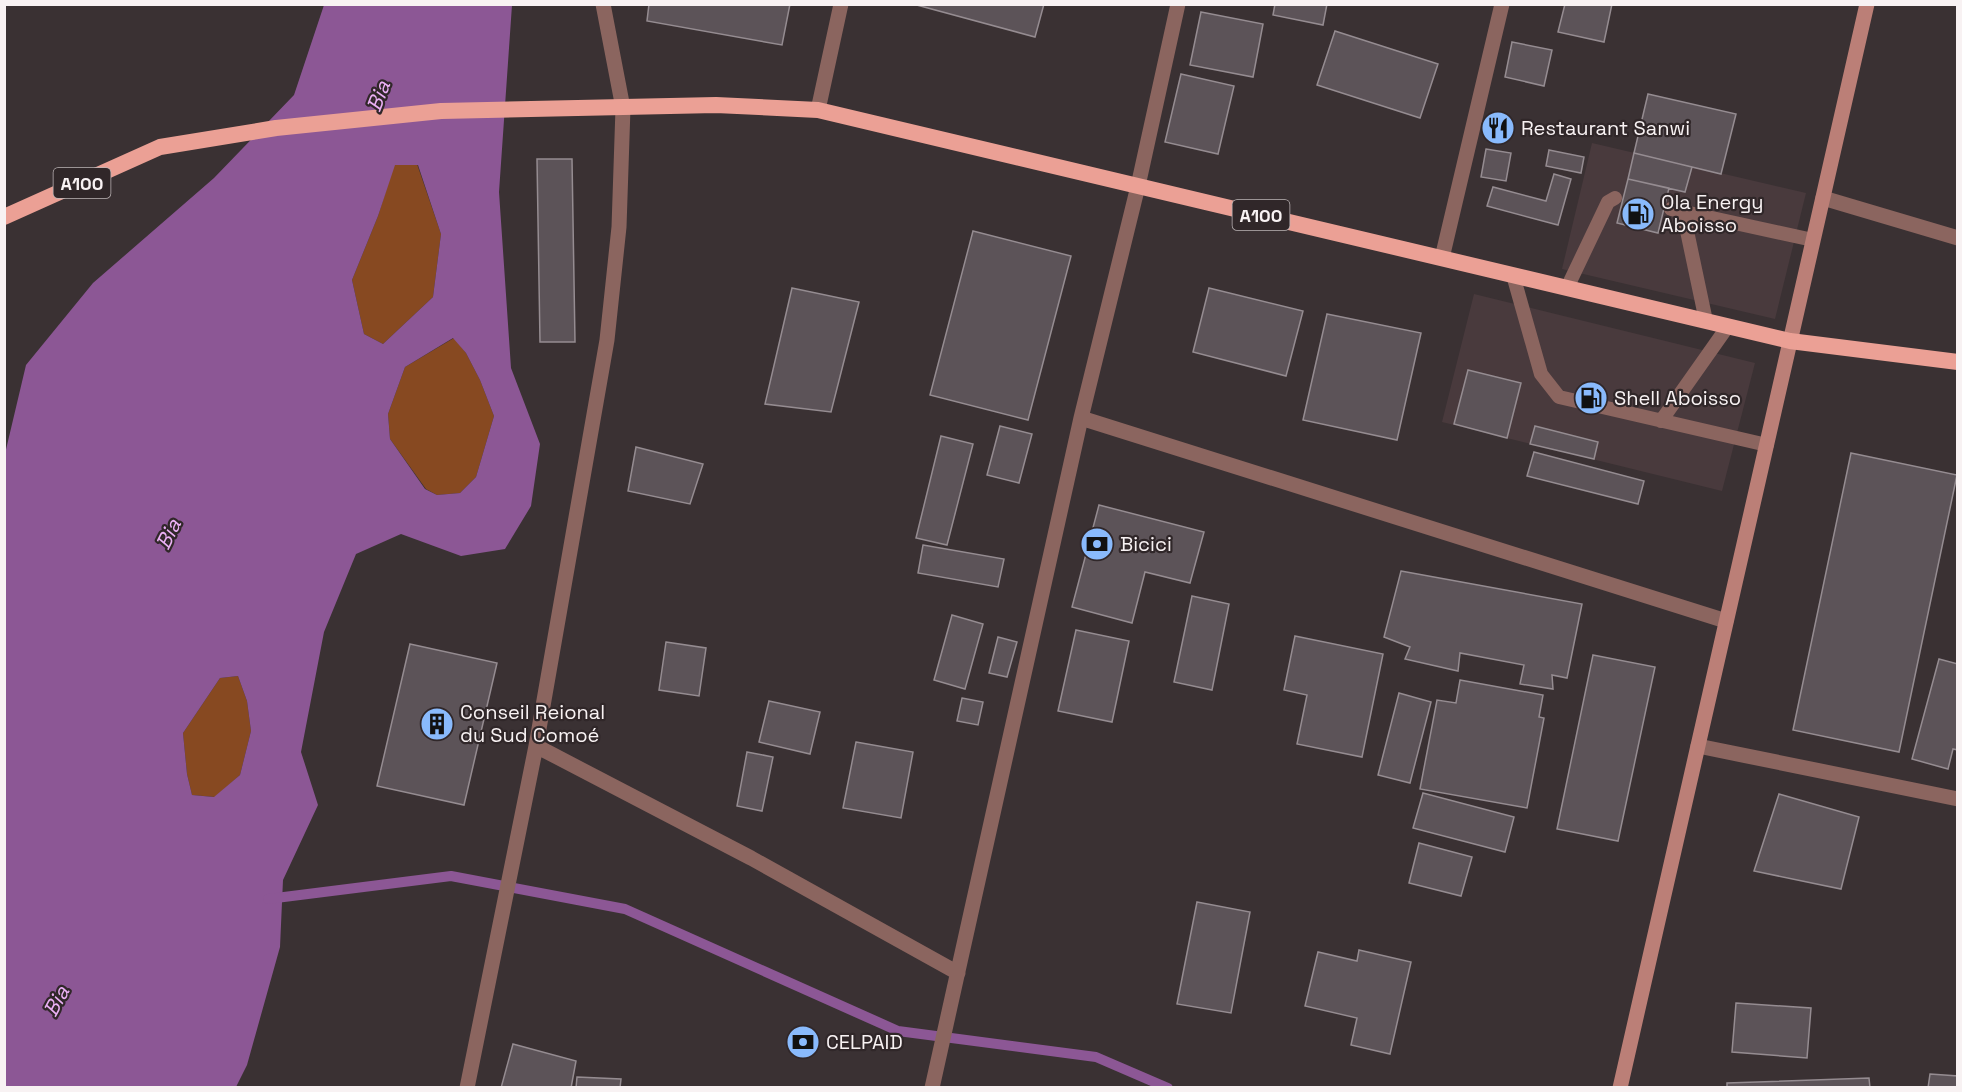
<svg xmlns="http://www.w3.org/2000/svg" width="1962" height="1092" font-family="'Space Grotesk',sans-serif">
<style>
.built{fill:#493a3d}
.green{fill:#874921}
.water{fill:#8c5795;fill-rule:evenodd}
.lines{fill:none;stroke-linecap:round;stroke-linejoin:round}
.stream{stroke:#8c5795;stroke-width:10}
.building{fill:#5c5358;stroke:#958c91;stroke-width:1.5}
.service{stroke:#8b655f;stroke-width:14}
.minor{stroke:#8b655f;stroke-width:15}
.secondary{stroke:#bb7f77;stroke-width:15}
.trunk{stroke:#eba095;stroke-width:16}
.labels{text-anchor:middle;dominant-baseline:central;stroke-width:4.5;stroke-linejoin:round;paint-order:stroke}
.shield{fill:#302729;stroke:#bcb5b6;stroke-width:1.5}
.shield-label{font-size:18px;font-weight:bold;fill:#f8f2f3}
.poi-label{font-size:20px;fill:#f8f2f3;stroke:#302729;text-anchor:start}
.water-label{font-size:21px;font-style:italic;fill:#ebb0f5;stroke:#302729}
</style>
<rect width="100%" height="100%" fill="#3a3133"/>
<path class="built" d="M 1592,143 L 1806,193 L 1775,319 L 1562,269 Z
M 1474,294 L 1755,363 L 1722,491 L 1442,422 Z"/>
<path class="green" d="M 417,164 L 441,234 L 433,297 L 383,344 L 364,334 L 352,280 L 378,216 L 394,165 Z
M 454,338 L 466,353 L 480,380 L 494,416 L 476,477 L 460,493 L 437,495 L 426,489 L 390,439 L 388,414 L 405,367 Z
M 238,676 L 247,701 L 251,731 L 240,775 L 215,797 L 192,795 L 187,774 L 183,733 L 220,678 Z"/>
<path class="water" d="M 324,5 L 512,5 L 499,192 L 511,368 L 540,444 L 531,506 L 505,549 L 461,556 L 401,534 L 356,554 L 324,632 L 301,752 L 318,805 L 283,880 L 280,947 L 247,1065 L 236,1087 L 5,1087 L 4,458 L 26,365 L 93,283 L 214,178 L 294,95 ZM 395,165 L 418,165 L 441,234 L 433,297 L 383,344 L 364,334 L 352,280 L 378,216 ZM 453,338 L 466,353 L 480,380 L 494,416 L 476,477 L 460,493 L 437,495 L 425,489 L 390,439 L 388,414 L 405,367 ZM 238,676 L 247,701 L 251,731 L 240,775 L 214,797 L 192,795 L 187,774 L 183,733 L 220,678 Z"/>
<g class="lines">
<path class="stream" d="M 268,899 L 451,876 L 625,909 L 898,1031 L 1096,1057 L 1168,1088"/>
</g>
<path class="building" d="M 649,4 L 790,4 L 782,45 L 647,21 Z
M 913,4 L 1044,4 L 1035,37 Z
M 1275,4 L 1327,4 L 1323,25 L 1273,15 Z
M 1565,4 L 1612,4 L 1604,42 L 1558,32 Z
M 1201,12 L 1263,24 L 1253,77 L 1190,65 Z
M 1335,31 L 1438,64 L 1420,118 L 1317,85 Z
M 1512,42 L 1552,50 L 1544,86 L 1505,77 Z
M 1181,74 L 1234,86 L 1218,154 L 1165,142 Z
M 1648,94 L 1736,114 L 1721,174 L 1634,153 Z
M 1486,149 L 1511,153 L 1506,181 L 1481,177 Z
M 1549,150 L 1584,157 L 1581,173 L 1546,166 Z
M 1634,153 L 1692,167 L 1685,192 L 1628,179 Z
M 537,159 L 572,159 L 575,342 L 540,342 Z
M 1554,174 L 1571,179 L 1558,225 L 1487,206 L 1493,187 L 1546,201 Z
M 1628,179 L 1669,188 L 1658,233 L 1617,223 Z
M 973,231 L 1071,256 L 1028,420 L 930,395 Z
M 792,288 L 859,302 L 831,412 L 765,404 Z
M 1209,288 L 1303,311 L 1286,376 L 1193,352 Z
M 1327,314 L 1421,333 L 1397,440 L 1303,420 Z
M 1468,370 L 1521,383 L 1507,438 L 1454,424 Z
M 1000,426 L 1032,434 L 1019,483 L 987,475 Z
M 1535,426 L 1598,442 L 1594,459 L 1530,444 Z
M 941,436 L 973,444 L 947,545 L 916,538 Z
M 636,447 L 703,464 L 690,504 L 628,491 Z
M 1534,452 L 1644,481 L 1638,504 L 1527,476 Z
M 1851,453 L 1957,475 L 1899,752 L 1793,730 Z
M 1099,505 L 1204,532 L 1190,583 L 1145,572 L 1132,623 L 1072,607 Z
M 923,545 L 1004,559 L 998,587 L 918,573 Z
M 1401,571 L 1582,604 L 1567,678 L 1552,675 L 1553,689 L 1520,684 L 1524,665 L 1460,653 L 1458,671 L 1405,659 L 1410,647 L 1384,637 Z
M 1192,596 L 1229,604 L 1212,690 L 1174,682 Z
M 952,615 L 983,624 L 965,689 L 934,680 Z
M 1076,630 L 1129,641 L 1112,722 L 1058,711 Z
M 1295,636 L 1383,654 L 1362,757 L 1297,744 L 1307,695 L 1284,690 Z
M 998,637 L 1017,642 L 1007,677 L 989,673 Z
M 666,642 L 706,648 L 699,696 L 659,690 Z
M 410,644 L 497,663 L 464,805 L 377,786 Z
M 1593,655 L 1655,667 L 1618,841 L 1557,829 Z
M 1939,659 L 1958,664 L 1958,750 L 1953,749 L 1948,769 L 1912,759 Z
M 1460,680 L 1543,695 L 1539,717 L 1544,718 L 1527,808 L 1420,789 L 1437,700 L 1456,703 Z
M 1399,693 L 1431,702 L 1410,783 L 1378,775 Z
M 962,698 L 983,702 L 978,725 L 957,721 Z
M 769,701 L 820,712 L 810,754 L 759,742 Z
M 856,742 L 913,752 L 901,818 L 843,808 Z
M 747,752 L 773,757 L 762,811 L 737,806 Z
M 1423,793 L 1514,817 L 1505,852 L 1413,828 Z
M 1779,794 L 1859,817 L 1841,889 L 1754,871 Z
M 1419,843 L 1472,857 L 1461,896 L 1409,883 Z
M 1197,902 L 1250,912 L 1231,1013 L 1177,1004 Z
M 1359,950 L 1411,962 L 1390,1054 L 1351,1045 L 1357,1018 L 1305,1006 L 1318,952 L 1357,961 Z
M 1736,1003 L 1811,1008 L 1807,1058 L 1732,1052 Z
M 513,1044 L 576,1061 L 571,1088 L 501,1088 Z
M 1930,1074 L 1958,1076 L 1958,1088 L 1928,1088 Z
M 577,1077 L 621,1079 L 620,1088 L 576,1088 Z
M 1869,1078 L 1870,1088 L 1727,1088 L 1727,1083 Z"/>
<g class="lines">
<path class="service" d="M 1671,209 L 1813,240
M 1683,212 L 1706,321
M 1513,275 L 1541,374 L 1559,397 L 1767,445
M 1567,288 L 1608,202 L 1615,198
M 1661,421 L 1728,326"/>
<path class="minor" d="M 818,110 L 841,4
M 1823,198 L 1958,238
M 1442,258 L 1502,4
M 1081,418 L 1726,621
M 536,746 L 751,858 L 958,973
M 1698,746 L 1958,799
M 467,1088 L 536,746 L 607,340 L 619,227 L 623,108 L 603,4
M 932,1088 L 1081,418 L 1138,186 L 1178,4"/>
<path class="secondary" d="M 1620,1088 L 1867,4"/>
<path class="trunk" d="M 4,217 L 160,147 L 276,128 L 441,111 L 716,105 L 818,110 L 1790,341 L 1958,362"/>
</g>
<defs>
<symbol id="restaurant-disc" viewBox="-11 -11 22 22"><circle r="9.5" fill="#89bafc" stroke="#302729"/><path d="M-5-6h1v4h1v-4h1v4h1v-4h1v5L-1.5 .5V6h-2V.5L-5-1ZM5-6V6H3V1.5H1.5Q1.5-4 5-6Z" fill="#111"/></symbol>
<symbol id="fuel-disc" viewBox="-11 -11 22 22"><circle r="9.5" fill="#89bafc" stroke="#302729"/><path d="M-5.5-6h7V0h2V4h1.3V-2.5L3-4.5l.8-.8L6-3V5H2.5V1h-1V6h-7ZM-4.2-4.7v3.2H.2V-4.7Z" fill="#111"/></symbol>
<symbol id="bank-disc" viewBox="-11 -11 22 22"><circle r="9.5" fill="#89bafc" stroke="#302729"/><path d="M-6-4H6V4H-6ZM0-2.3a2.3 2.3 0 1 0 0 4.6a2.3 2.3 0 1 0 0-4.6Z" fill="#111"/></symbol>
<symbol id="building-disc" viewBox="-11 -11 22 22"><circle r="9.5" fill="#89bafc" stroke="#302729"/><path d="M-4-6H4V6H1V3H-1V6H-4ZM-2.5-4.3h1.7v1.8h-1.7ZM.8-4.3h1.7v1.8H.8ZM-2.5-1h1.7V.8h-1.7ZM.8-1h1.7V.8H.8Z" fill="#111"/></symbol>
</defs>
<g fill-rule="evenodd">
<use href="#restaurant-disc" x="1479" y="109" width="38" height="38"/>
<use href="#fuel-disc" x="1619" y="195" width="38" height="38"/>
<use href="#fuel-disc" x="1572" y="379" width="38" height="38"/>
<use href="#bank-disc" x="1078" y="525" width="38" height="38"/>
<use href="#building-disc" x="418" y="705" width="38" height="38"/>
<use href="#bank-disc" x="784" y="1023" width="38" height="38"/>
</g>
<g class="labels">
<g class="shield">
<rect x="53.5" y="168" width="57" height="30" rx="4.5"/>
<rect x="1232.5" y="200" width="57" height="30" rx="4.5"/>
</g>
<g class="shield-label">
<text x="82" y="183">A100</text>
<text x="1261" y="215">A100</text>
</g>
<g class="poi-label">
<text x="1521" y="128">Restaurant Sanwi</text>
<text x="1661" y="202">Ola Energy<tspan x="1661" dy="23">Aboisso</tspan></text>
<text x="1614" y="398">Shell Aboisso</text>
<text x="1120" y="544">Bicici</text>
<text x="460" y="712">Conseil Reional<tspan x="460" dy="23">du Sud Comoé</tspan></text>
<text x="826" y="1042">CELPAID</text>
</g>
<g class="water-label">
<text transform="translate(378 96) rotate(-69)">Bia</text>
<text transform="translate(168 534) rotate(-64)">Bia</text>
<text transform="translate(56 1001) rotate(-62)">Bia</text>
</g>
</g>
<rect width="1962" height="1092" fill="none" stroke="#f8f2f3" stroke-width="12"/>
</svg>
